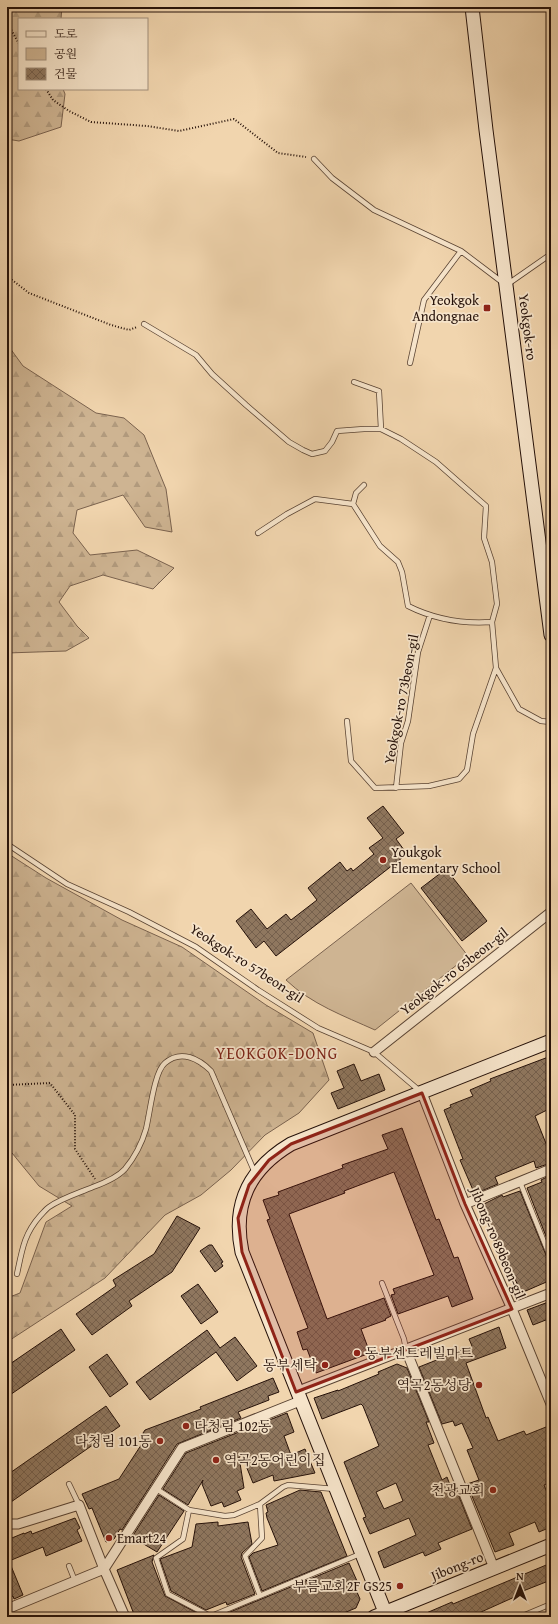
<svg xmlns="http://www.w3.org/2000/svg" width="558" height="1624" font-family="'Gentium Book Plus','Noto Serif KR',serif">
<style>
.green{fill:#ceb492;stroke:#7a624e}
.forest{fill:url(#forest-firs);stroke:#7a624e}
.building{fill:url(#building-cross-hatch);stroke:#251109;fill-rule:evenodd}
.lines{fill:none;stroke-linecap:round;stroke-linejoin:round}
.lane-casing{stroke:#584232;stroke-width:6}
.street-casing{stroke:#584232;stroke-width:11}
.secondary-casing{stroke:#251109;stroke-width:15}
.path{stroke:#251109;stroke-width:2;stroke-dasharray:1 2;stroke-linecap:butt}
.lane{stroke:#f6e4ca;stroke-width:4.5}
.street{stroke:#f6e4ca;stroke-width:9}
.secondary{stroke:#f6e4ca;stroke-width:13}
.marked{fill:#8f2418;fill-opacity:0.2;stroke:#8f2418;stroke-width:3;stroke-linejoin:round}
.poi-dot{fill:#8f2418;stroke:#f6e4ca;stroke-width:1.5}
.labels{text-anchor:middle;dominant-baseline:central;stroke-width:3.5;stroke-linejoin:round;paint-order:stroke}
.poi-label{font-size:14px;fill:#251109;stroke:#f6e4ca;text-anchor:end}
.street-label{font-size:14px;fill:#251109;stroke:#f6e4ca}
.quarter-label{font-size:16px;letter-spacing:1px;fill:#7a1f14;stroke:#f6e4ca}
</style>
<defs>
<pattern id="forest-firs" width="22" height="20" patternUnits="userSpaceOnUse"><rect width="22" height="20" fill="#ceb492"/><path d="M5 1l3.5 6h-7zM16 11l3.5 6h-7z" fill="#b19a7d"/></pattern>
<pattern id="building-cross-hatch" width="8" height="8" patternUnits="userSpaceOnUse"><rect width="8" height="8" fill="#8f775f"/><path d="M0 0l8 8M0 8l8-8" fill="none" stroke="#75604d"/></pattern>
</defs>
<rect width="100%" height="100%" fill="#f1d5ae"/>
<filter id="stains"><feTurbulence type="fractalNoise" baseFrequency=".005" numOctaves="4"/><feColorMatrix values="0 0 0 0 .2 0 0 0 0 .09 0 0 0 0 .02 0 0 0 .5 -.17"/></filter>
<radialGradient id="worn" r=".72"><stop offset=".6" stop-color="#630" stop-opacity="0"/><stop offset="1" stop-color="#630" stop-opacity=".3"/></radialGradient>
<path class="green" d="M 411,883 L 468,956 L 375,1030 C 344,1016 311,1004 286,980 Z"/>
<path class="forest" d="M 7,7 L 62,7 L 61,19 L 19,19 L 19,89 L 63,89 L 65,94 L 61,127 L 19,141 L 7,139 Z
M 7,344 L 23,366 L 96,413 L 124,418 L 144,435 L 166,489 L 172,532 L 145,527 L 123,495 L 77,510 L 73,533 L 90,555 L 137,550 L 174,568 L 153,589 L 103,575 L 70,586 L 59,602 L 77,626 L 89,638 L 66,651 L 7,653 Z
M 7,853 L 46,878 L 122,920 L 182,947 L 266,1005 L 313,1033 L 329,1080 L 299,1113 L 265,1135 L 231,1170 L 201,1195 L 165,1215 L 105,1278 L 7,1342 L 7,1298 L 20,1293 L 46,1222 L 72,1206 L 39,1186 L 12,1153 L 7,1153 Z"/>
<path class="building" d="M 383,806 L 404,833 L 396,839 L 407,854 L 276,956 L 264,941 L 256,948 L 236,921 L 251,909 L 267,929 L 286,914 L 291,920 L 317,900 L 308,888 L 340,862 L 347,871 L 351,868 L 353,871 L 374,854 L 369,848 L 383,838 L 367,818 Z
M 446,869 L 487,921 L 462,941 L 421,888 Z
M 551,1056 L 551,1108 L 535,1116 L 551,1156 L 551,1163 L 536,1168 L 534,1161 L 495,1177 L 498,1184 L 479,1192 L 473,1190 L 460,1160 L 463,1159 L 444,1110 L 451,1107 L 450,1105 L 473,1096 L 470,1090 L 491,1081 L 490,1079 Z
M 354,1064 L 361,1081 L 379,1074 L 385,1090 L 338,1109 L 331,1093 L 344,1088 L 337,1071 Z
M 402,1128 L 436,1220 L 439,1219 L 454,1258 L 458,1257 L 473,1299 L 452,1307 L 448,1296 L 398,1314 L 391,1295 L 395,1294 L 393,1289 L 434,1275 L 394,1172 L 344,1191 L 345,1193 L 289,1214 L 327,1319 L 384,1298 L 391,1316 L 385,1319 L 386,1320 L 361,1329 L 370,1353 L 316,1373 L 307,1349 L 303,1350 L 297,1332 L 308,1328 L 267,1220 L 270,1219 L 263,1200 L 279,1195 L 278,1192 L 343,1168 L 342,1165 L 388,1149 L 382,1135 Z
M 551,1175 L 551,1249 L 527,1188 L 542,1182 L 541,1180 Z
M 520,1191 L 548,1260 L 551,1263 L 551,1280 L 521,1293 L 509,1265 L 506,1266 L 496,1240 L 494,1241 L 480,1206 L 502,1195 L 503,1197 Z
M 177,1216 L 200,1228 L 172,1272 L 129,1301 L 132,1306 L 92,1335 L 76,1314 L 116,1286 L 113,1280 L 154,1254 Z
M 209,1245 L 212,1245 L 223,1262 L 221,1263 L 223,1266 L 215,1272 L 200,1251 Z
M 198,1284 L 218,1312 L 201,1324 L 181,1296 Z
M 551,1301 L 551,1318 L 533,1325 L 527,1310 Z
M 499,1327 L 506,1348 L 466,1363 L 486,1418 L 488,1417 L 498,1441 L 524,1431 L 526,1435 L 551,1425 L 551,1482 L 544,1485 L 550,1500 L 548,1501 L 551,1509 L 551,1527 L 539,1532 L 535,1522 L 509,1533 L 514,1545 L 495,1552 L 467,1484 L 479,1480 L 467,1450 L 473,1448 L 462,1423 L 455,1426 L 453,1421 L 442,1424 L 419,1367 L 472,1346 L 469,1339 Z
M 61,1329 L 75,1350 L 7,1397 L 7,1366 Z
M 207,1330 L 220,1348 L 235,1337 L 257,1366 L 237,1381 L 216,1352 L 150,1400 L 136,1382 Z
M 107,1354 L 128,1384 L 110,1397 L 89,1367 Z
M 397,1364 L 407,1368 L 429,1422 L 426,1422 L 434,1443 L 428,1445 L 442,1480 L 447,1477 L 452,1490 L 456,1489 L 472,1529 L 438,1543 L 441,1549 L 425,1556 L 423,1552 L 384,1568 L 378,1552 L 416,1535 L 409,1518 L 370,1534 L 363,1518 L 366,1517 L 344,1462 L 379,1446 L 363,1406 L 361,1404 L 322,1419 L 314,1398 L 338,1390 L 338,1391 L 379,1374 L 378,1372 ZM 396,1483 L 403,1501 L 384,1509 L 376,1492 Z
M 273,1378 L 279,1392 L 268,1396 L 269,1400 L 238,1412 L 241,1418 L 177,1444 L 122,1530 L 120,1529 L 114,1539 L 106,1542 L 92,1508 L 89,1509 L 82,1494 L 119,1479 L 145,1439 L 143,1433 L 145,1430 L 201,1409 L 200,1407 Z
M 106,1406 L 120,1426 L 11,1502 L 7,1496 L 7,1475 Z
M 287,1413 L 294,1432 L 284,1436 L 291,1455 L 305,1449 L 315,1473 L 274,1481 L 273,1475 L 253,1483 L 242,1456 L 239,1457 L 244,1488 L 237,1491 L 241,1500 L 224,1507 L 222,1502 L 211,1506 L 202,1484 L 203,1480 L 188,1505 L 163,1489 L 186,1453 Z
M 300,1490 L 321,1492 L 347,1556 L 262,1591 L 249,1557 L 253,1553 L 278,1545 L 267,1518 L 266,1513 L 268,1512 L 266,1505 Z
M 159,1495 L 184,1511 L 157,1552 L 132,1537 Z
M 75,1518 L 80,1528 L 77,1530 L 82,1541 L 46,1556 L 43,1547 L 9,1561 L 23,1595 L 14,1599 L 13,1596 L 7,1599 L 7,1540 L 24,1533 L 24,1534 L 31,1531 L 32,1534 Z
M 218,1522 L 218,1526 L 248,1522 L 252,1544 L 242,1553 L 241,1557 L 255,1594 L 227,1605 L 226,1602 L 206,1610 L 171,1591 L 160,1559 L 192,1547 L 196,1524 Z
M 154,1555 L 152,1562 L 165,1596 L 197,1613 L 188,1617 L 135,1617 L 117,1570 Z
M 349,1563 L 357,1581 L 353,1583 L 360,1599 L 356,1608 L 334,1617 L 232,1617 L 230,1612 Z
M 551,1563 L 551,1580 L 518,1593 L 519,1595 L 470,1617 L 417,1617 L 452,1602 L 453,1604 Z"/>
<g class="lines">
<defs>
<path id="lane" d="M 314,159 L 332,178 L 374,210 L 461,251 L 502,282
M 508,284 L 551,254
M 144,324 L 196,355 L 212,374 L 246,405 L 289,442 L 303,450 L 312,454 L 325,451 L 332,442 L 337,431 L 364,429 L 381,429 L 401,439 L 436,462 L 486,506 L 484,538 L 492,562 L 497,604 L 492,622 L 496,668 L 519,709 L 541,721 L 551,722
M 410,363 L 424,300 L 461,251
M 354,382 L 379,391 L 381,429
M 364,485 L 356,493 L 353,504 L 380,546 L 398,562 L 402,572 L 408,606 C 434,619 464,624 492,622
M 258,533 L 287,514 L 315,499 L 353,504
M 347,721 L 351,761 L 375,788 L 429,786 L 459,779 L 467,770 L 473,734 L 496,668
M 396,788 L 401,743 L 408,721 L 418,652 L 430,615
M 7,844 L 67,884 L 129,912 L 196,947 L 258,990 L 318,1028 L 374,1052 L 421,1092
M 520,1182 L 551,1259
M 17,1274 C 22,1250 24,1234 40,1216 C 43,1213 46,1209 49,1207 C 62,1198 79,1193 93,1187 C 104,1183 117,1178 125,1169 C 134,1158 142,1143 146,1129 C 150,1113 154,1072 165,1063 C 181,1049 199,1059 211,1071 L 255,1173
M 382,1283 L 404,1339 L 406,1350
M 69,1484 L 79,1505
M 155,1488 L 189,1510 L 225,1516 L 234,1515 L 260,1504 L 283,1487 L 288,1485 L 335,1489
M 260,1504 L 262,1538 L 245,1556 L 260,1596
M 189,1510 L 183,1539 L 156,1558 L 168,1594 L 210,1616
M 69,1566 L 75,1581
M 209,1617 L 360,1554
M 520,1617 L 551,1604"/>
<path id="street" d="M 374,1052 L 551,912
M 422,1093 L 465,1204 L 512,1309 L 551,1404
M 465,1204 L 551,1169
M 406,1350 L 494,1568
M 296,1392 L 551,1293
M 7,1524 L 18,1524 L 79,1505 L 104,1569 L 125,1617
M 104,1569 L 182,1448 L 300,1401
M 7,1609 L 104,1569"/>
<path id="secondary" d="M 472,7 L 486,130 L 551,635
M 374,1617 L 551,1545
M 387,1617 L 242,1252 C 232,1204 249,1169 291,1144 L 551,1041"/>
</defs>
<use href="#lane" class="lane-casing"/>
<use href="#street" class="street-casing"/>
<use href="#secondary" class="secondary-casing"/>
<path class="path" d="M 7,22 L 19,44
M 46,89 L 53,100 L 69,111 L 91,122 L 147,126 L 179,131 L 234,119 L 278,153 L 306,157
M 7,276 L 29,293 L 111,325 L 129,330 L 137,327
M 7,1085 L 50,1083 L 75,1115 L 75,1149 L 95,1179"/>
<use href="#lane" class="lane"/>
<use href="#street" class="street"/>
<use href="#secondary" class="secondary"/>
</g>
<path class="marked" d="M 422,1093 L 465,1204 L 512,1309 L 296,1392 L 242,1252 L 238,1218 L 249,1185 L 269,1160 L 291,1144 Z"/>
<g class="poi-dot">
<rect x="483" y="304" width="8" height="8" rx="2"/>
<circle cx="383" cy="860" r="4"/>
<circle cx="357" cy="1353" r="4"/>
<circle cx="325" cy="1365" r="4"/>
<circle cx="479" cy="1385" r="4"/>
<circle cx="186" cy="1426" r="4"/>
<circle cx="160" cy="1441" r="4"/>
<circle cx="216" cy="1460" r="4"/>
<circle cx="493" cy="1490" r="4"/>
<circle cx="109" cy="1538" r="4"/>
<circle cx="400" cy="1586" r="4"/>
</g>
<g class="labels">
<g class="poi-label">
<text x="479" y="300">Yeokgok<tspan x="479" dy="16">Andongnae</tspan></text>
<text x="391" y="852" text-anchor="start">Youkgok<tspan x="391" dy="16">Elementary School</tspan></text>
<text x="365" y="1353" text-anchor="start">동부센트레빌마트</text>
<text x="317" y="1365">동부세탁</text>
<text x="471" y="1385">역곡2동성당</text>
<text x="194" y="1426" text-anchor="start">다청림 102동</text>
<text x="152" y="1441">다청림 101동</text>
<text x="224" y="1460" text-anchor="start">역곡2동어린이집</text>
<text x="485" y="1490">천광교회</text>
<text x="117" y="1538" text-anchor="start">Emart24</text>
<text x="392" y="1586">부름교회2F GS25</text>
</g>
<g class="street-label">
<text transform="translate(528 327) rotate(83)">Yeokgok-ro</text>
<text transform="translate(401 699) rotate(-79)">Yeokgok-ro 73beon-gil</text>
<text transform="translate(247 963) rotate(33)">Yeokgok-ro 57beon-gil</text>
<text transform="translate(454 971) rotate(-38)">Yeokgok-ro 65beon-gil</text>
<text transform="translate(498 1243) rotate(67)">Jibong-ro 89beon-gil</text>
<text transform="translate(457 1566) rotate(-22)">Jibong-ro</text>
</g>
<g class="quarter-label">
<text x="277" y="1053">YEOKGOK-DONG</text>
</g>
</g>
<rect width="558" height="1624" fill="none" stroke="#f1d5ae" stroke-width="24"/>
<rect x="8" y="8" width="542" height="1608" fill="none" stroke="#251109" stroke-width="2"/>
<rect x="12" y="12" width="534" height="1600" fill="none" stroke="#251109"/>
<rect x="18" y="18" width="130" height="72" fill="#f6e4ca" stroke="#a2907d"/>
<rect x="26" y="31" width="20" height="6" fill="#f6e4ca" stroke="#a2907d"/>
<text x="54" y="38" font-size="12" fill="#251109">도로</text>
<rect x="26" y="48" width="20" height="12" fill="#ceb492" stroke="#a2907d"/>
<text x="54" y="58" font-size="12" fill="#251109">공원</text>
<rect x="26" y="68" width="20" height="12" fill="url(#building-cross-hatch)" stroke="#a2907d"/>
<text x="54" y="78" font-size="12" fill="#251109">건물</text>
<g transform="translate(520 1586)" stroke="#f6e4ca" stroke-width="3" paint-order="stroke">
<path d="M0-3L7 15L0 10L-7 15Z" fill="#251109"/>
<text y="-6" font-size="11" font-weight="bold" text-anchor="middle" fill="#251109">N</text>
</g>
<rect width="100%" height="100%" filter="url(#stains)"/>
<rect width="100%" height="100%" fill="url(#worn)"/>
</svg>
